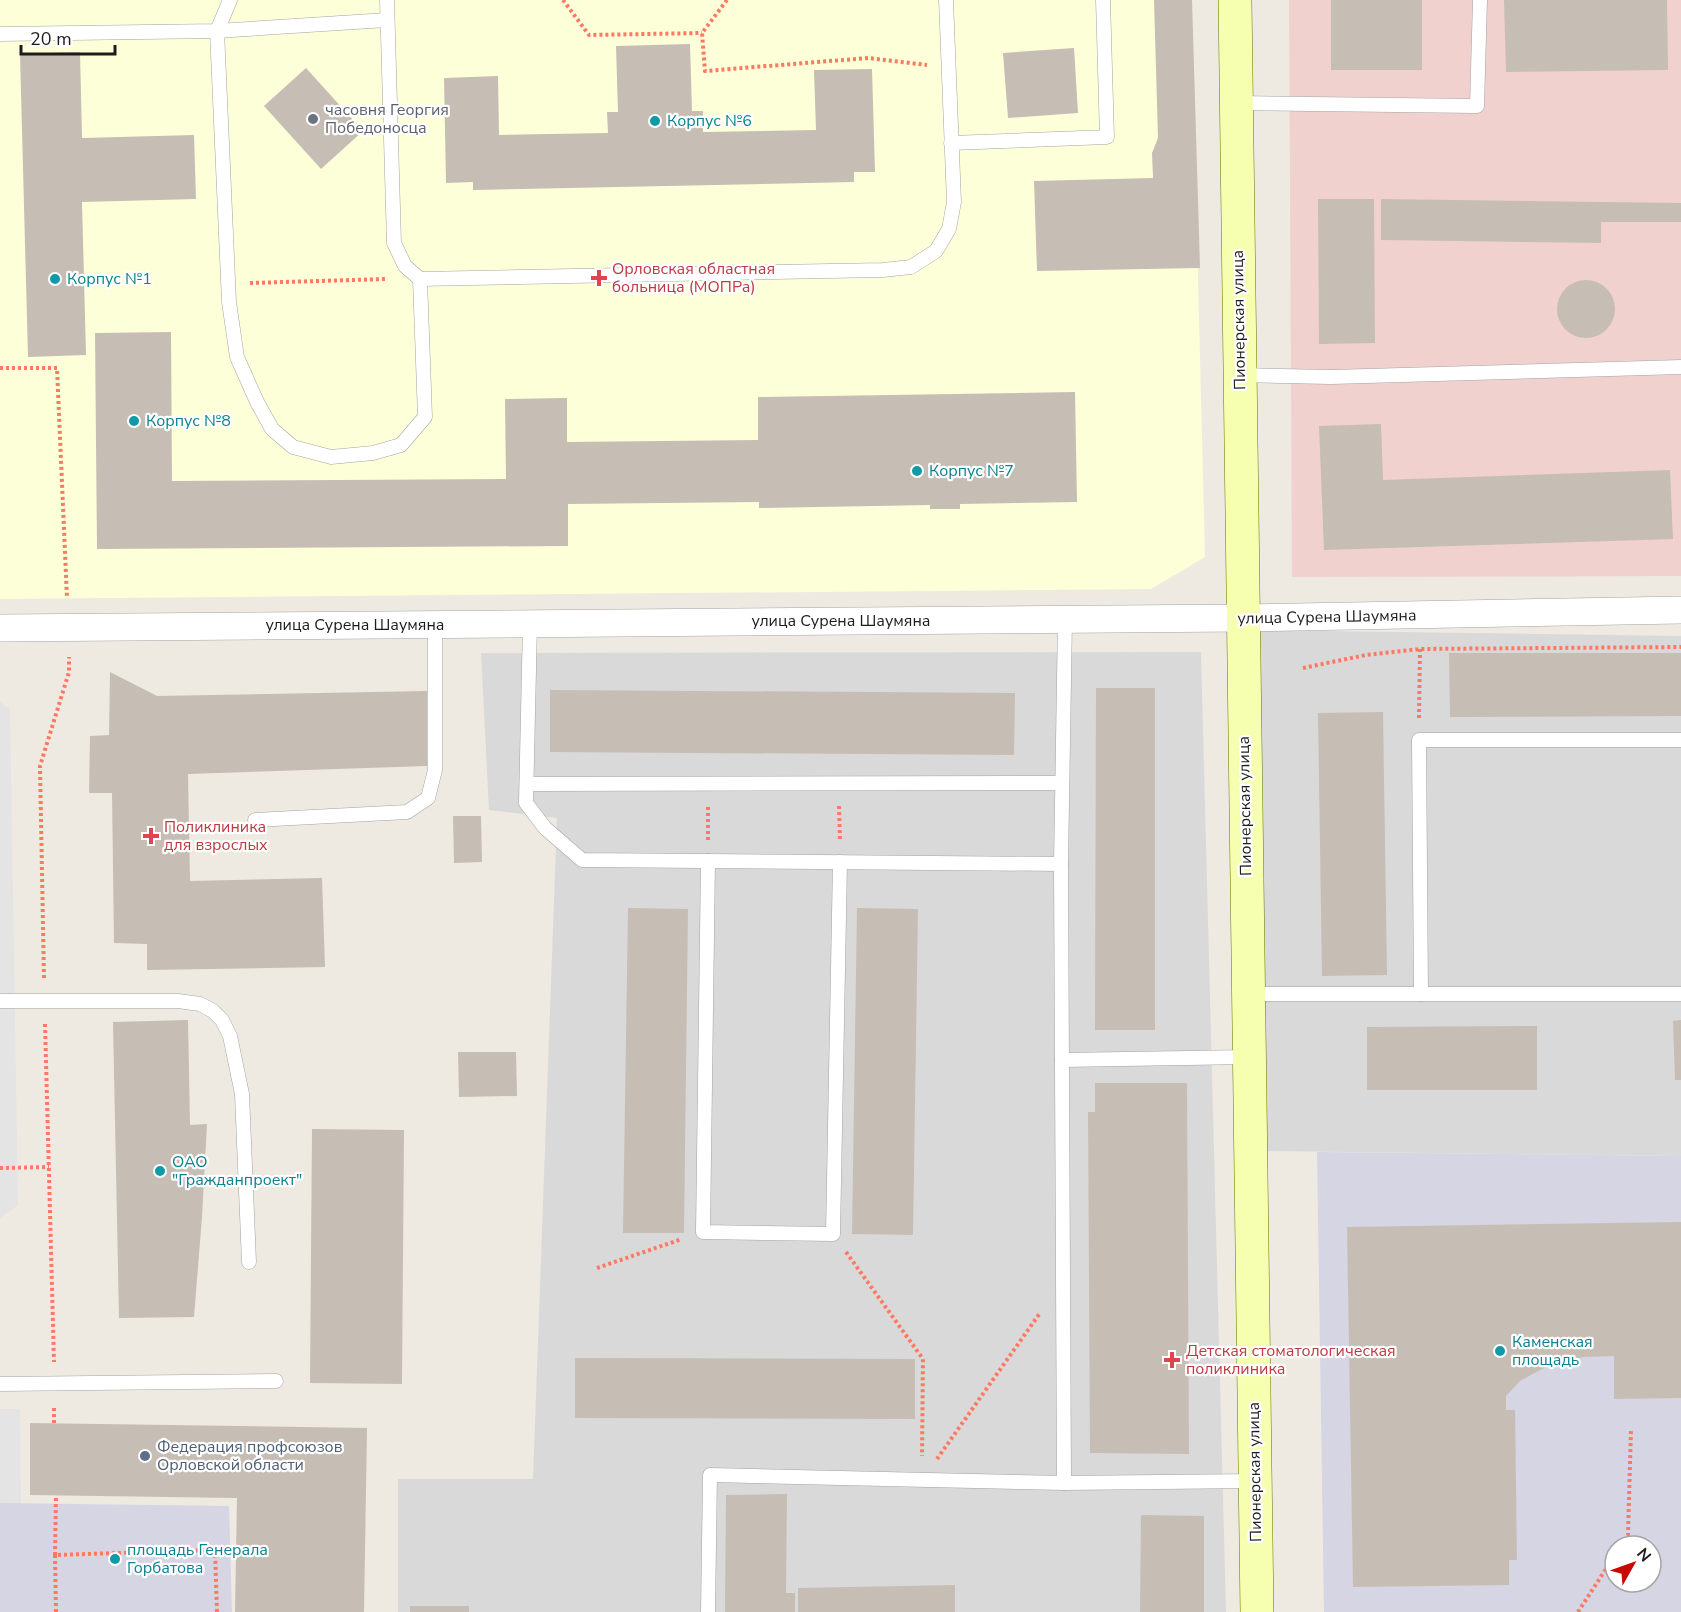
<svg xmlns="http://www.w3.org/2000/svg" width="1681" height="1612" font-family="'Nunito Sans',sans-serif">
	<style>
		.residential { fill: #dad9d9 }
		.commercial { fill: #f1d1ce }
		.education { fill: #fdffd9 }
		.parking { fill: #e4e4e4 }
		.plaza { fill: #d6d5e4; fill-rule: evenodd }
		.building { fill: #c6bdb4 }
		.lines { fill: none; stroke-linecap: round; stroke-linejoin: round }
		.lane-casing { stroke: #a3a3a3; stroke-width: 15 }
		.street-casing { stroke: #a3a3a3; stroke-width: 28 }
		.secondary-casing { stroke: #647600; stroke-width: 34 }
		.path { stroke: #ff7861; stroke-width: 4; stroke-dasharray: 3 3; stroke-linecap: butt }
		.lane { stroke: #fff; stroke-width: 14 }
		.street { stroke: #fff; stroke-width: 27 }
		.secondary { stroke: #f6feaf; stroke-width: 33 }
		.worship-dot { fill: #6b7280; stroke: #fff; stroke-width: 2 }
		.culture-dot { fill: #0f9aa8; stroke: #fff; stroke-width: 2 }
		.health-dot { fill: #e0444e; stroke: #fff; stroke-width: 2 }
		.service-dot { fill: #5c6f8a; stroke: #fff; stroke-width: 2 }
		.labels { text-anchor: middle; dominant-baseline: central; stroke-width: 4.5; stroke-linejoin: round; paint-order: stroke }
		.worship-label { font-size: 16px; fill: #5b616d; stroke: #fff; text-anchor: start }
		.culture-label { font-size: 16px; fill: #0d838f; stroke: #fff; text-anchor: start }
		.health-label { font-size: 16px; fill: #be3a42; stroke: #fff; text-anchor: start }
		.street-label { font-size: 16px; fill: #1c1c1c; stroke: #fff }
		.service-label { font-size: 16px; fill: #4e5e75; stroke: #fff; text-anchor: start }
	</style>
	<rect width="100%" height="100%" fill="#eeeae1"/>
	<!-- residential -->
	<g class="residential">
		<polygon points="1254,630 1681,636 1681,1156 1267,1151"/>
		<polygon points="1201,652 1226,1612 398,1612 398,1479 533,1479 557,818 489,810 481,653"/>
	</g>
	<!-- commercial -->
	<polygon class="commercial" points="1289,0 1681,0 1681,576 1292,577"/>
	<!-- education -->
	<polygon class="education" points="0,0 1191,0 1205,557 1151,589 0,599"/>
	<!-- parking -->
	<g class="parking">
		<polygon points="0,702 10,709 18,1205 0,1218"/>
		<polygon points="0,1409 20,1409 22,1612 0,1612"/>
	</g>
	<!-- plaza -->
	<g class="plaza">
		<path d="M1317,1152l364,4v456h-357zM1615,1546h36v36h-36z"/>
		<polygon points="0,1503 229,1506 232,1612 0,1612"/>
	</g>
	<!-- building -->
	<g class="building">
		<polygon points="1154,0 1192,0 1200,268 1037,271 1034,181 1153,178 1152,153 1158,138"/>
		<rect x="1331" y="0" width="91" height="70"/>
		<polygon points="1504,0 1667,0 1668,70 1506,72"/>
		<polygon points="690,44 692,111 703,111 703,132 816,130 814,70 872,69 875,172 854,172 854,182 473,190 473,182 446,183 444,78 498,76 499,135 608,133 607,112 618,112 616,46"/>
		<polygon points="1074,48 1078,113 1008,118 1003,53"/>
		<polygon points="80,52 82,138 194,135 196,199 82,202 86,355 28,357 20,54"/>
		<polygon points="306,68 363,131 321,169 264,106"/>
		<polygon points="1318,199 1374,199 1375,343 1319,344"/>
		<polygon points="1381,199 1681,203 1681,222 1601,222 1601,243 1381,240"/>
		<circle cx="1586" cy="309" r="29"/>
		<polygon points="171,332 172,481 506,479 505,399 567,398 567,442 758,440 758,397 1075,392 1077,502 960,504 960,509 930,509 930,505 759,508 759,502 568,504 568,546 97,549 95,333"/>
		<polygon points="1381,424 1383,480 1670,470 1673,539 1324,550 1319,426"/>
		<polygon points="1449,653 1681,653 1681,716 1450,717"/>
		<polygon points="110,672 157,696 427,691 427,766 188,774 190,881 322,878 325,967 147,970 147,944 114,943 112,793 89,793 90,736 109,735"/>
		<polygon points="1096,688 1155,688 1155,1030 1095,1030"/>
		<polygon points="550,690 1015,693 1014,755 550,752"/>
		<polygon points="1383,712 1387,975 1322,976 1318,713"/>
		<polygon points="453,816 481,816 482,862 454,863"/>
		<polygon points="628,908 688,909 684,1233 623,1233"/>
		<polygon points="857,908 918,909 913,1235 852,1234"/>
		<polygon points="188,1020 190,1125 207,1124 202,1217 194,1317 119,1318 113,1022"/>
		<polygon points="1681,1020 1681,1080 1675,1080 1673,1021"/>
		<polygon points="1537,1026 1537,1090 1367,1090 1367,1027"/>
		<polygon points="458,1052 516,1052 517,1096 459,1097"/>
		<polygon points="1095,1083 1187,1083 1189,1454 1090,1453 1088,1112 1095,1112"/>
		<polygon points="312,1129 404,1130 402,1384 310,1383"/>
		<polygon points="1681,1222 1681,1398 1614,1399 1614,1356 1583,1357 1564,1361 1542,1369 1520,1381 1506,1396 1506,1410 1515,1410 1517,1560 1509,1560 1509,1585 1353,1587 1347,1227"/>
		<polygon points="575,1358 915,1359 915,1419 575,1418"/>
		<polygon points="30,1423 367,1428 364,1612 235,1612 237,1498 30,1495"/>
		<polygon points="787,1494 786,1593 795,1593 795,1612 725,1612 726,1495"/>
		<polygon points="1141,1515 1204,1516 1204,1612 1140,1612"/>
		<polygon points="955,1585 955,1612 798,1612 798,1588"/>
		<rect x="410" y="1606" width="59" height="6"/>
	</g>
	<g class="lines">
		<defs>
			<g id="lane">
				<polyline points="230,0 217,31 229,302 237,357 257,402 272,429 293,447 331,457 373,453 401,445 425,417 420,279"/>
				<polyline points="387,0 394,243 405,266 420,279 883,270 911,267 936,251 949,229 954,202 946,0"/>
				<polyline points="0,34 217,31 387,20"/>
				<polyline points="1236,103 1477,106 1480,0"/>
				<polyline points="951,143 1107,137 1103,0"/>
				<polyline points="1240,375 1331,377 1681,367"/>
				<polyline points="530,624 526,803 545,828 582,860 1061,864 1065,619"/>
				<polyline points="527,784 1062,783"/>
				<polyline points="255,820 407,812 428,798 435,770 435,624"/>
				<polyline points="708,861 703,1232 833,1234 840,862"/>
				<polyline points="1061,864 1064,1483"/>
				<polyline points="1248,994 1681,994"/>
				<polyline points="1421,994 1419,740 1681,740"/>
				<polyline points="0,1001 178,1001 200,1004 213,1011 222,1020 230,1036 242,1094 249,1262"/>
				<polyline points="1062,1060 1249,1057"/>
				<polyline points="0,1384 276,1381"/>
				<polyline points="708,1612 710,1475 1064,1483 1255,1481"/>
			</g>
			<polyline id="street" points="0,628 1243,618 1681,610"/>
			<polyline id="secondary" points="1235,0 1257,1612"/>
		</defs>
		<!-- lane casing -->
		<use href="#lane" class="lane-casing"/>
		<!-- street casing -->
		<use href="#street" class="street-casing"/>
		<!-- secondary casing -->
		<use href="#secondary" class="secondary-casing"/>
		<!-- path -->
		<g class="path">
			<polyline points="563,0 589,35 702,33"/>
			<polyline points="727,0 702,33 705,71 868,58 927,65"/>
			<polyline points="250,283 386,279"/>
			<polyline points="0,368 57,368 67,598"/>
			<polyline points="1303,668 1366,655 1420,649 1681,647"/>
			<polyline points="1419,718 1420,649"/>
			<polyline points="839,806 840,841"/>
			<polyline points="708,840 708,805"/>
			<polyline points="44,978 40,766 69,672 69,657"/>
			<polyline points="45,1024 54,1362"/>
			<polyline points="0,1168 49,1167"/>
			<polyline points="846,1252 923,1359 922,1456"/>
			<polyline points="597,1268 682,1239"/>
			<polyline points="54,1423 54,1405"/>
			<polyline points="937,1459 1040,1313"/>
			<polyline points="1621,1546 1628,1535 1631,1429"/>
			<polyline points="55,1555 56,1495"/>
			<polyline points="56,1612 55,1555 215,1550 217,1612"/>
			<polyline points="1578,1612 1615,1555"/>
		</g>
		<!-- lane -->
		<use href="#lane" class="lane"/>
		<!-- street -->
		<use href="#street" class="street"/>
		<!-- secondary -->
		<use href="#secondary" class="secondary"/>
	</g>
	<!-- markers -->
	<circle class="worship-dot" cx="313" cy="119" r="6"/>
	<g class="culture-dot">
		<circle cx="655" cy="121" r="6"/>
		<circle cx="55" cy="279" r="6"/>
		<circle cx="134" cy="421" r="6"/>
		<circle cx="917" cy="471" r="6"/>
		<circle cx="160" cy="1171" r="6"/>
		<circle cx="1500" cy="1351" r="6"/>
		<circle cx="115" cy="1559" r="6"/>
	</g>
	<g class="health-dot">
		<path d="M596 269h6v6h6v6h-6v6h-6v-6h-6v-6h6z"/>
		<path d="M148 827h6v6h6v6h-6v6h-6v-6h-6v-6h6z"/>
		<path d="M1169 1351h6v6h6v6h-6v6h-6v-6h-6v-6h6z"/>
	</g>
	<circle class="service-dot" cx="145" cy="1456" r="6"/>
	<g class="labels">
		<!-- worship labels -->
		<g class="worship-label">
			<text x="325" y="110">часовня Георгия<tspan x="325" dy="18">Победоносца</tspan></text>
		</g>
		<!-- culture labels -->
		<g class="culture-label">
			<text x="667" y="121">Корпус №6</text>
			<text x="67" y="279">Корпус №1</text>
			<text x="146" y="421">Корпус №8</text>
			<text x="929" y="471">Корпус №7</text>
			<text x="172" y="1162">ОАО<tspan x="172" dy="18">"Гражданпроект"</tspan></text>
			<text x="1512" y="1342">Каменская<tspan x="1512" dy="18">площадь</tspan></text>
			<text x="127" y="1550">площадь Генерала<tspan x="127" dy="18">Горбатова</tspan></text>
		</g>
		<!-- health labels -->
		<g class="health-label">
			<text x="612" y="269">Орловская областная<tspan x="612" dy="18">больница (МОПРа)</tspan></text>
			<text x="164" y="827">Поликлиника<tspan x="164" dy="18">для взрослых</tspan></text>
			<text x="1186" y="1351">Детская стоматологическая<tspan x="1186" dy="18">поликлиника</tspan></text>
		</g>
		<!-- street labels -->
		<g class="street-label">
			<text transform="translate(1239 320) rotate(-91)">Пионерская улица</text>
			<text transform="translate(1327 617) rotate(-1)">улица Сурена Шаумяна</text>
			<text x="841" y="621">улица Сурена Шаумяна</text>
			<text x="355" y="625">улица Сурена Шаумяна</text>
			<text transform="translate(1245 806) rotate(-91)">Пионерская улица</text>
			<text transform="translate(1255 1472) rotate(-91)">Пионерская улица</text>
		</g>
		<!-- service labels -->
		<g class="service-label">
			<text x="157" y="1447">Федерация профсоюзов<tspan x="157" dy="18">Орловской области</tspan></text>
		</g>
	</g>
	<!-- north arrow -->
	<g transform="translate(1633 1564) rotate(50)"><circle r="28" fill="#ffffff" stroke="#a4a4a4" stroke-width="1.5"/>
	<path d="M0-4.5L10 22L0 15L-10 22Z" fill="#c80900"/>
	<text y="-9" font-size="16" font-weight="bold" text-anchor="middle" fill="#1c1c1c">N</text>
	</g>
	<!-- scale -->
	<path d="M21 45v9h94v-9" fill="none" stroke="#1c1c1c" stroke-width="3"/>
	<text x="30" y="45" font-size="18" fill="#1c1c1c" stroke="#ffffff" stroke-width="4.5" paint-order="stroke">20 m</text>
</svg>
